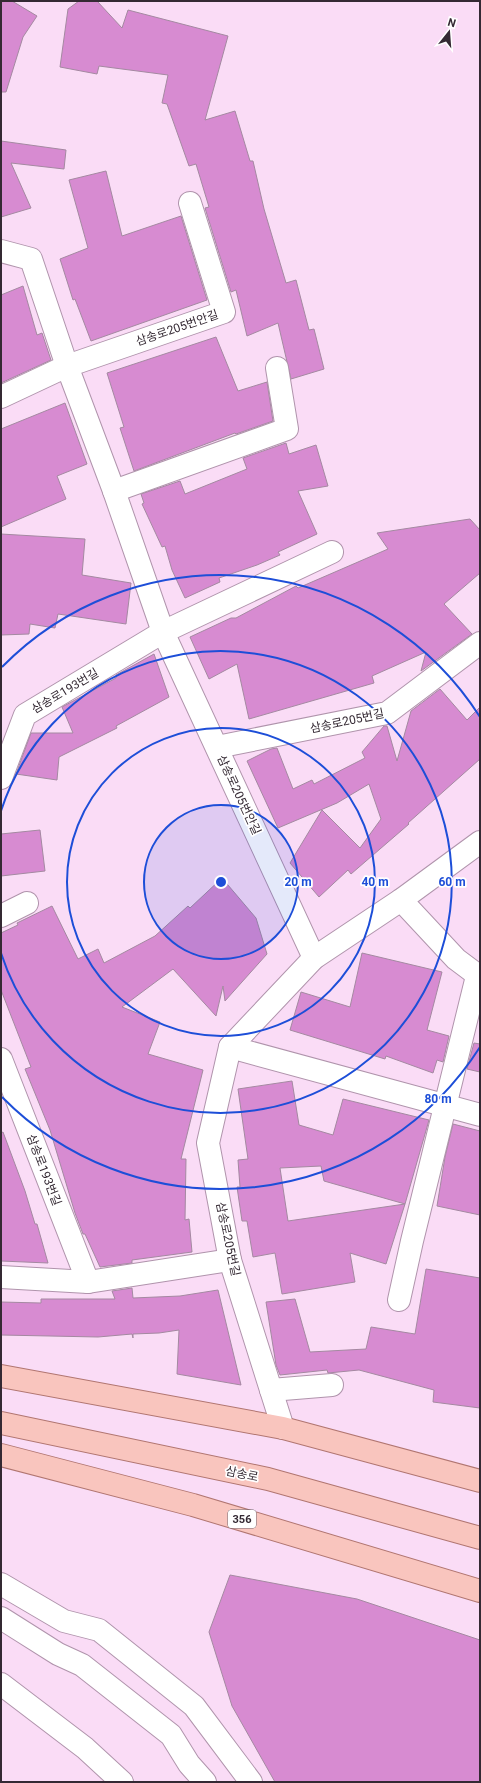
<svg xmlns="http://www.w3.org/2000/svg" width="481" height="1783" font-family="Roboto,'Noto Sans KR',sans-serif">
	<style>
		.building { fill: #d78bd1; stroke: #a489a1 }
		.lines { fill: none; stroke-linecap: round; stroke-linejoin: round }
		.minor-casing { stroke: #b094ac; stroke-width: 24 }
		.major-casing { stroke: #b17671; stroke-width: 24 }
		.minor { stroke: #fff; stroke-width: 22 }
		.major { stroke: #f9c5be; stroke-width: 22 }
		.ring { fill: none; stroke: #1d4ed8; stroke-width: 2 }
		.labels { text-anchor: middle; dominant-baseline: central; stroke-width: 3.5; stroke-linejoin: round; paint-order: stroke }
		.shield { fill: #fff; stroke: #716970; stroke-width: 1 }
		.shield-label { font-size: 11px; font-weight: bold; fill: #342933 }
		.street-label { font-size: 12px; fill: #342933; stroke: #fff }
		.centre { fill: #1d4ed8; stroke: #fff; stroke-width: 2 }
		.ring-label { font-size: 12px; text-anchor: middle; font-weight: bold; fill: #1d4ed8; stroke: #fff; stroke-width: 3.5; stroke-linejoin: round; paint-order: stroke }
	</style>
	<rect width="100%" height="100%" fill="#fadcf6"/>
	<!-- building -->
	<g class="building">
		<polygon points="1,1 12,1 37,16 23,37 6,92 1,92"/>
		<polygon points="79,1 97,1 122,28 128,10 228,36 205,120 235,111 250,161 253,161 264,209 286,283 296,280 309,330 314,329 324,369 291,379 278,323 247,336 236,290 231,292 205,208 209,207 196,164 189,166 167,104 162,103 168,75 99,66 97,74 60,67 68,9"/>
		<polygon points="1,141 66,150 64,169 11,163 31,208 1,217"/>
		<polygon points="106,171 122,236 181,216 207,300 91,341 75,299 73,300 60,259 88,248 69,180"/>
		<polygon points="23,286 37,335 42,333 51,360 1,383 1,295"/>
		<polygon points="216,337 238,391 267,382 273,421 236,434 235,433 134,471 120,428 124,427 107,373"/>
		<polygon points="65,403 87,464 57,476 66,499 1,527 1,429"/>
		<polygon points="286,443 289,454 316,445 328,486 298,491 317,534 278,552 280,555 257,565 219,578 220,582 185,598 172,570 165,546 162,547 142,504 144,503 141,494 180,481 185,494 247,469 243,458"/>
		<polygon points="470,519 480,530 480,573 444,604 472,634 421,671 426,652 372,676 374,683 249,719 237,664 209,679 190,637 231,618 236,618 296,586 298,588 388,549 377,533"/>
		<polygon points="1,534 85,539 82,575 131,583 126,624 58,614 55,628 30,624 29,634 1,635"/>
		<polygon points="154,654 169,697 116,726 117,728 59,757 57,780 16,774 31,733 73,733 62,707 116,678 116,675"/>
		<polygon points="440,689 467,720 480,707 480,759 408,823 409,824 351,874 348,870 319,897 290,863 322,810 360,848 381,819 369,784 337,803 278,828 247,761 271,749 277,748 293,789 312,780 314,784 365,758 362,752 384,726 387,726 397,761 411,711"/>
		<polygon points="40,830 45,871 1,876 1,834"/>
		<polygon points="222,878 256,918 267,954 225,1001 223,986 216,1016 173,969 122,1007 160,1022 148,1054 203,1070 181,1159 186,1159 185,1220 189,1219 192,1252 132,1260 132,1263 100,1267 85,1234 83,1234 75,1213 50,1130 25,1069 31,1067 1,990 1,933 18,925 17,923 52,906 78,959 98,949 104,963 155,936 188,906 190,908"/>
		<polygon points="362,953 442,972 427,1030 449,1036 443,1062 437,1060 433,1073 386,1056 385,1059 290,1030 301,992 350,1007"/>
		<polygon points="474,1043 480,1044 480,1072 467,1069"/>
		<polygon points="292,1081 299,1125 333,1135 343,1099 429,1120 405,1204 324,1181 321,1166 280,1168 288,1221 405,1204 386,1264 350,1253 355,1282 282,1294 275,1253 253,1257 247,1221 242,1221 237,1187 240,1187 238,1160 248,1159 238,1089"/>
		<polygon points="453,1124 480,1131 480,1215 437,1206 445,1157"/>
		<polygon points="3,1132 25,1191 35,1224 37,1224 48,1263 1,1261 1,1133"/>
		<polygon points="426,1269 480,1278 480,1408 433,1402 434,1390 359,1370 328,1373 327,1370 280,1375 276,1365 266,1302 295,1299 310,1352 366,1349 371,1327 415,1334"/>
		<polygon points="132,1288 133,1298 180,1296 218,1290 241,1385 177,1374 179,1330 159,1333 133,1334 133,1338 132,1334 98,1337 1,1335 1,1302 41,1303 41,1299 115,1299 112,1291"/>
		<polygon points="230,1575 357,1599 480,1640 480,1782 275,1782 232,1706 209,1632"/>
	</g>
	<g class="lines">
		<defs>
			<g id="minor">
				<polyline points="1,251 31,259 67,366 114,491 163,632 314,958"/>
				<polyline points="1,397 67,366 224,312 190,203"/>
				<polyline points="114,491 287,429 277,368"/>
				<polyline points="217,747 387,713 480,643"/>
				<polyline points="1,778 25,715 163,632 332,552"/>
				<polyline points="401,900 456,959 480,977"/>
				<polyline points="1,916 27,903"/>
				<polyline points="230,1047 480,1115"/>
				<polyline points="1,1059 88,1282"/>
				<polyline points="1,1277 88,1282 230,1260"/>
				<polyline points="399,1300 412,1241 477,976"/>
				<polyline points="271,1390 332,1385"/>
				<polyline points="283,1428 230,1260 208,1143 230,1047 314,958 401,900 480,842"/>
				<polyline points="1,1584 64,1621 99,1630 194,1706 251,1782"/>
				<polyline points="1,1618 58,1654 82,1665 171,1735 189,1764 205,1782"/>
				<polyline points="1,1684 85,1748 122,1782"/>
			</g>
			<g id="major">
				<polyline points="1,1376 283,1428 480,1481"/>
				<polyline points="1,1423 268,1479 480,1538"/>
				<polyline points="1,1455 193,1505 480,1591"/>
			</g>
		</defs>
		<!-- minor casing -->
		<use href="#minor" class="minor-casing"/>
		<!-- major casing -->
		<use href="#major" class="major-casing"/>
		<!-- minor -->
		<use href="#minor" class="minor"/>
		<!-- major -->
		<use href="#major" class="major"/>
	</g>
	<!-- distance rings -->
	<circle cx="221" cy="882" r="77" fill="#1d4ed8" fill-opacity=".12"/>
	<g class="ring">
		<circle cx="221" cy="882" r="77"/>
		<circle cx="221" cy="882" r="154"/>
		<path d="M1 811A231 231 0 1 1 1 953"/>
		<path d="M480 1047A307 307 0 0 1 2 1097M2 667A307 307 0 0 1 480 717"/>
	</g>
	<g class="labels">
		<!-- shield labels -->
		<rect class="shield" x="228" y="1510" width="28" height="18" rx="3"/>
		<g class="shield-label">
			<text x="242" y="1519">356</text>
		</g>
		<!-- street labels -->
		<g class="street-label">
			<text transform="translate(177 328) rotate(-19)">삼송로205번안길</text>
			<text transform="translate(65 691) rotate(-31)">삼송로193번길</text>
			<text transform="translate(347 721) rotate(-12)">삼송로205번길</text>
			<text transform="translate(239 795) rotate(65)">삼송로205번안길</text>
			<text transform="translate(44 1170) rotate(69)">삼송로193번길</text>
			<text transform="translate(228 1239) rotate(78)">삼송로205번길</text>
			<text transform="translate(242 1474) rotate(12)">삼송로</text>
		</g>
	</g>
	<circle cx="221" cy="882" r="6" class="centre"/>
	<g class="ring-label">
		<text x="298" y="886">20 m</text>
		<text x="375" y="886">40 m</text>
		<text x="452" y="886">60 m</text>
		<text x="438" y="1103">80 m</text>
	</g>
	<!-- border -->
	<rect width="481" height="1783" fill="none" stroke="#342933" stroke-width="4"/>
	<!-- north arrow -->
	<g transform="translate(449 32) rotate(17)" stroke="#ffffff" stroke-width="3" paint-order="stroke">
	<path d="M0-3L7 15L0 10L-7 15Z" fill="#342933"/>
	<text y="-6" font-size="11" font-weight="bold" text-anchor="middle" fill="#342933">N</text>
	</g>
</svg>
